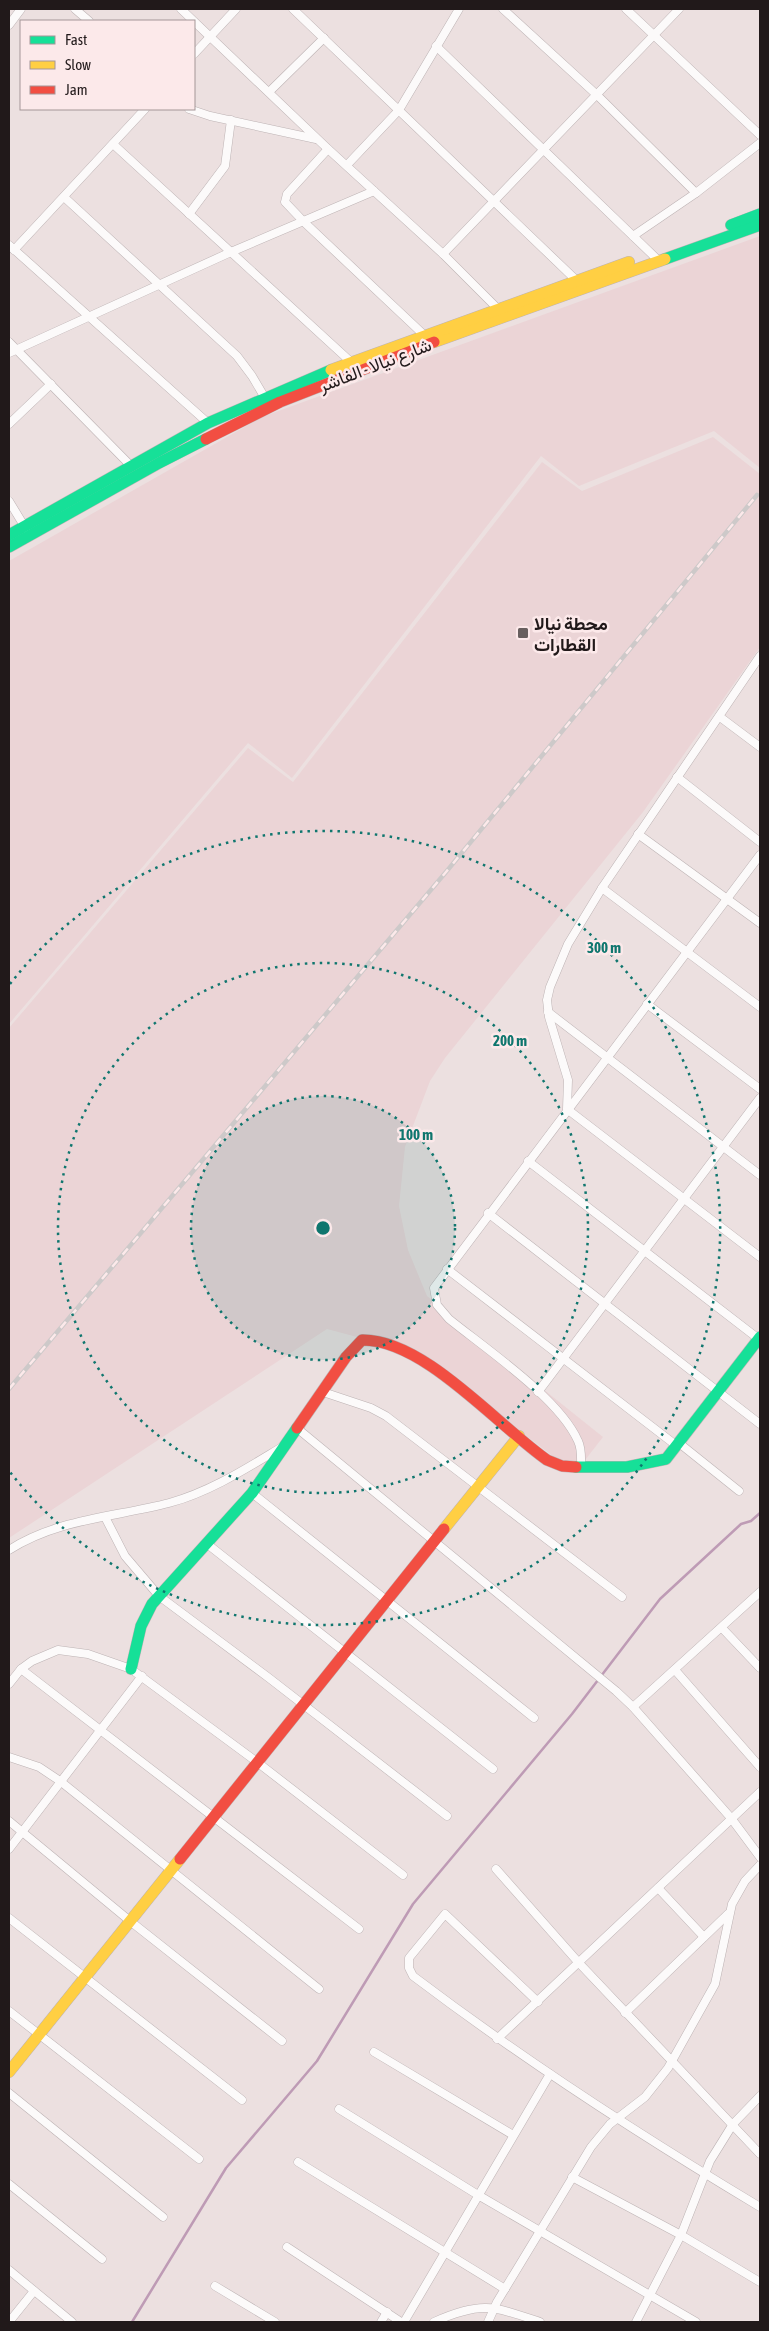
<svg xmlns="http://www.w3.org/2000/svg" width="769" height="2331" font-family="'Asap Condensed',Vazirmatn,sans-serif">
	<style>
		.built { fill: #ebd4d6 }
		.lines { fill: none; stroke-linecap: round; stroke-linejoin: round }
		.stream { stroke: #be9bb5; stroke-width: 2.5 }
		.street-casing { stroke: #bdb3b4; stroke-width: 9 }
		.fast-casing { stroke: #bdb3b4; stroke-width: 12 }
		.slow-casing { stroke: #bdb3b4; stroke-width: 12 }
		.jam-casing { stroke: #bdb3b4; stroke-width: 12 }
		.street { stroke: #fcfafa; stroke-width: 8 }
		.fast { stroke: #16e098; stroke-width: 11 }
		.slow { stroke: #ffcf43; stroke-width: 11 }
		.jam { stroke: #f24e42; stroke-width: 11 }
		.rail-casing { stroke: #cdc9c9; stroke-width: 4.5 }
		.rail { stroke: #fce9ea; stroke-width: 2.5; stroke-dasharray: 8; stroke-linecap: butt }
		.ring { fill: none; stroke: #0f766e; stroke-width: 2.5; stroke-dasharray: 2.5 5 }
		.poi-dot { fill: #685f5f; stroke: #fce9ea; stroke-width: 2 }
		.labels { text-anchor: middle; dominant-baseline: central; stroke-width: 5; stroke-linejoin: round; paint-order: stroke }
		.street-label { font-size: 18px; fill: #21191a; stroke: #fce9ea }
		.poi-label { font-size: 18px; font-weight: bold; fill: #21191a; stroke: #fce9ea; text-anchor: start }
		.centre { fill: #0f766e; stroke: #fce9ea; stroke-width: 2.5 }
		.ring-label { font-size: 15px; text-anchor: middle; font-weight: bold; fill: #0f766e; stroke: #fce9ea; stroke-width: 5; stroke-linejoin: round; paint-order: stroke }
	</style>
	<rect width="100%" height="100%" fill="#ece0e0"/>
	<!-- built -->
	<g class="built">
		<polygon points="760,236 760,468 714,431 579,486 541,456 292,778 248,743 9,1024 9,561 262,417"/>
		<polygon points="713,437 760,474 760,647 643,812 445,1058 430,1081 405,1147 399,1206 408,1250 427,1296 603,1437 575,1473 417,1353 327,1329 9,1538 9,1028 248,748 293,782 542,462 582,491"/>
	</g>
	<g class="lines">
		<!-- stream -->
		<polyline class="stream" points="132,2322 226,2168 317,2061 413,1904 572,1714 660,1599 741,1524 751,1521 760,1513"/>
		<defs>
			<g id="street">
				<polyline points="75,9 89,21"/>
				<polyline points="181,9 328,149 443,254 500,311"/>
				<polyline points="293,9 576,280"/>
				<polyline points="503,9 597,95 696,193"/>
				<polyline points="626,9 760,135"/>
				<polyline points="9,25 21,9"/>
				<polyline points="436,46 633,236"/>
				<polyline points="194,54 236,9"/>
				<polyline points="269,92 324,38"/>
				<polyline points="189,109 210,116 316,139"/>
				<polyline points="113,144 351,362"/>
				<polyline points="328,149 287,194 285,202 304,222 424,335"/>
				<polyline points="347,165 399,110 459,9"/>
				<polyline points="64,197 237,356 252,376 265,398"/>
				<polyline points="189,214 225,166 231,120"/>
				<polyline points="9,245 208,423"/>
				<polyline points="14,250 145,109"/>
				<polyline points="443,254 679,9"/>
				<polyline points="659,261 633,236 696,193 760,143"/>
				<polyline points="9,342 131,466"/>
				<polyline points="9,353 231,252 374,191"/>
				<polyline points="9,424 51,384"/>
				<polyline points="9,501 26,529"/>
				<polyline points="760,656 602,888 568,944 550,987 547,1000 549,1017 568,1080 567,1109 760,1257"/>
				<polyline points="720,717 760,747"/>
				<polyline points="677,777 760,842"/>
				<polyline points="638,834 760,923"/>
				<polyline points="602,888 760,1007"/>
				<polyline points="647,1004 760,1089"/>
				<polyline points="548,1012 760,1175"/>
				<polyline points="528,1161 760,1340"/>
				<polyline points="488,1213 760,1424"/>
				<polyline points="447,1269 677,1446"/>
				<polyline points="323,1392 371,1408 386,1416 622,1597"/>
				<polyline points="538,1392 760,1098"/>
				<polyline points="298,1429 616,1691 633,1707 731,1818 760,1857"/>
				<polyline points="679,1443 739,1491"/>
				<path d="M581,1467c0,-9 1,-18 -3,-26 -19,-43 -92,-92 -129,-122l-12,-14 -3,-17 326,-433"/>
				<polyline points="252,1493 534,1718"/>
				<polyline points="105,1517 125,1556 159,1596 269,1678 447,1816"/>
				<polyline points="206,1543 493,1769"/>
				<path d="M9,1550c48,-31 106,-33 160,-47 41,-11 78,-35 113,-56"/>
				<polyline points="722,1628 760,1668"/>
				<polyline points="21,1669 359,1929"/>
				<polyline points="675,1670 760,1767"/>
				<polyline points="9,1684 21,1669 32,1661 58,1650 88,1654 131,1669 257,1762 403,1875"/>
				<polyline points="633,1707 760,1592"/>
				<polyline points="9,1757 39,1767 60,1781 319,1989"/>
				<polyline points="9,1821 130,1921 282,2041"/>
				<polyline points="9,1849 142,1676"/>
				<polyline points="496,1869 579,1963 760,2154"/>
				<polyline points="658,1888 704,1937"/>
				<polyline points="9,1918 242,2100"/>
				<path d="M538,2002l-93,-88 -36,44v10l4,8c111,84 228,160 347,231"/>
				<polyline points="9,2011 199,2159"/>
				<polyline points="625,2013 728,1914"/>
				<polyline points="497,2039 760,1792"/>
				<polyline points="374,2052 513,2135"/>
				<polyline points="9,2093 163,2217"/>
				<polyline points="339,2109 478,2195 696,2322"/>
				<polyline points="298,2162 505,2289"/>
				<polyline points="572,2177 681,2235 760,2282"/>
				<polyline points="9,2184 102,2259"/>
				<polyline points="287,2247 401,2322"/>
				<polyline points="9,2270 72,2322"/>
				<polyline points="215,2286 275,2322"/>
				<polyline points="9,2322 34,2291"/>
				<polyline points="381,2322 387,2312"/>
				<polyline points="404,2322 550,2074"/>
				<path d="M434,2322c47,-21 59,-16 106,0"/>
				<polyline points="488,2322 497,2302 591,2147 610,2124 645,2097 668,2068 715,1984 732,1904 745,1881 760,1865"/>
				<polyline points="636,2322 681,2235 710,2161 733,2124 760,2096"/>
			</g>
			<g id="fast">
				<polyline points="731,225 760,214"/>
				<polyline points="665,259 760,225"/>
				<polyline points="9,535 208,423 331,370"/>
				<polyline points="9,547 159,463 206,439"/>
				<polyline points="576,1467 627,1467 666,1459 760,1337"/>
				<polyline points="131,1669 141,1626 152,1604 252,1493 297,1428"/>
			</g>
			<g id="slow">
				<polyline points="434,342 665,259"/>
				<polyline points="331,370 629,262"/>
				<polyline points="444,1529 519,1436"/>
				<polyline points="9,2072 180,1859"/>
			</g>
			<g id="jam">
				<polyline points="206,439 280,402 434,342"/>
				<path d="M297,1428l49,-71 16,-17c62,-1 136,86 185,120l15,6 14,1"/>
				<polyline points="180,1859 444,1529"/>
			</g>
		</defs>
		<!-- street casing -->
		<use href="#street" class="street-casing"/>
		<!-- fast casing -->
		<use href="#fast" class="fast-casing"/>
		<!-- slow casing -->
		<use href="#slow" class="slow-casing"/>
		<!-- jam casing -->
		<use href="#jam" class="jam-casing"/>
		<!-- street -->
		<use href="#street" class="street"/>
		<!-- fast -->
		<use href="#fast" class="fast"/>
		<!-- slow -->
		<use href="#slow" class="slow"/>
		<!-- jam -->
		<use href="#jam" class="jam"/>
		<defs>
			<polyline id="rail" points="9,1389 446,872 757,495"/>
		</defs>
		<!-- rail casing -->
		<use href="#rail" class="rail-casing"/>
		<!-- rail -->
		<use href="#rail" class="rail"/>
	</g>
	<!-- distance rings -->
	<circle cx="323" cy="1228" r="132" fill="#0f766e" fill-opacity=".12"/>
	<g class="ring">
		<circle cx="323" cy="1228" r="132"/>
		<circle cx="323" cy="1228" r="265"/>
		<path d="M10 984A397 397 0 1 1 10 1472"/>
	</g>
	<!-- markers -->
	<rect class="poi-dot" x="517" y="627" width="12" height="12" rx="2.5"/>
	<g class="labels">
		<!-- street labels -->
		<g class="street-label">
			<text transform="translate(375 365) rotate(-21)">شارع نيالا - الفاشر</text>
		</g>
		<!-- poi labels -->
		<g class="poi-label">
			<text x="534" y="623">محطة نيالا<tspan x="534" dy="21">القطارات</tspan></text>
		</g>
	</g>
	<circle cx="323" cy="1228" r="8" class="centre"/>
	<g class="ring-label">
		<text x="604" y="953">300 m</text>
		<text x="510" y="1046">200 m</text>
		<text x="416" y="1140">100 m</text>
	</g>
	<!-- border -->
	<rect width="769" height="2331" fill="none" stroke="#21191a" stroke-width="20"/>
	<!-- legend -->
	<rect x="20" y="20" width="175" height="90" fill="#fce9ea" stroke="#a49697"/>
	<rect x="30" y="36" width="25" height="8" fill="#16e098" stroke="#a49697"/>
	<text x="65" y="45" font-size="15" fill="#21191a">Fast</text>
	<rect x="30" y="61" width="25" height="8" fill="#ffcf43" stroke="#a49697"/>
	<text x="65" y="70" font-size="15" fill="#21191a">Slow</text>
	<rect x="30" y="86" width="25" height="8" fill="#f24e42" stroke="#a49697"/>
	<text x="65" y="95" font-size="15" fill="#21191a">Jam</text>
</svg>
